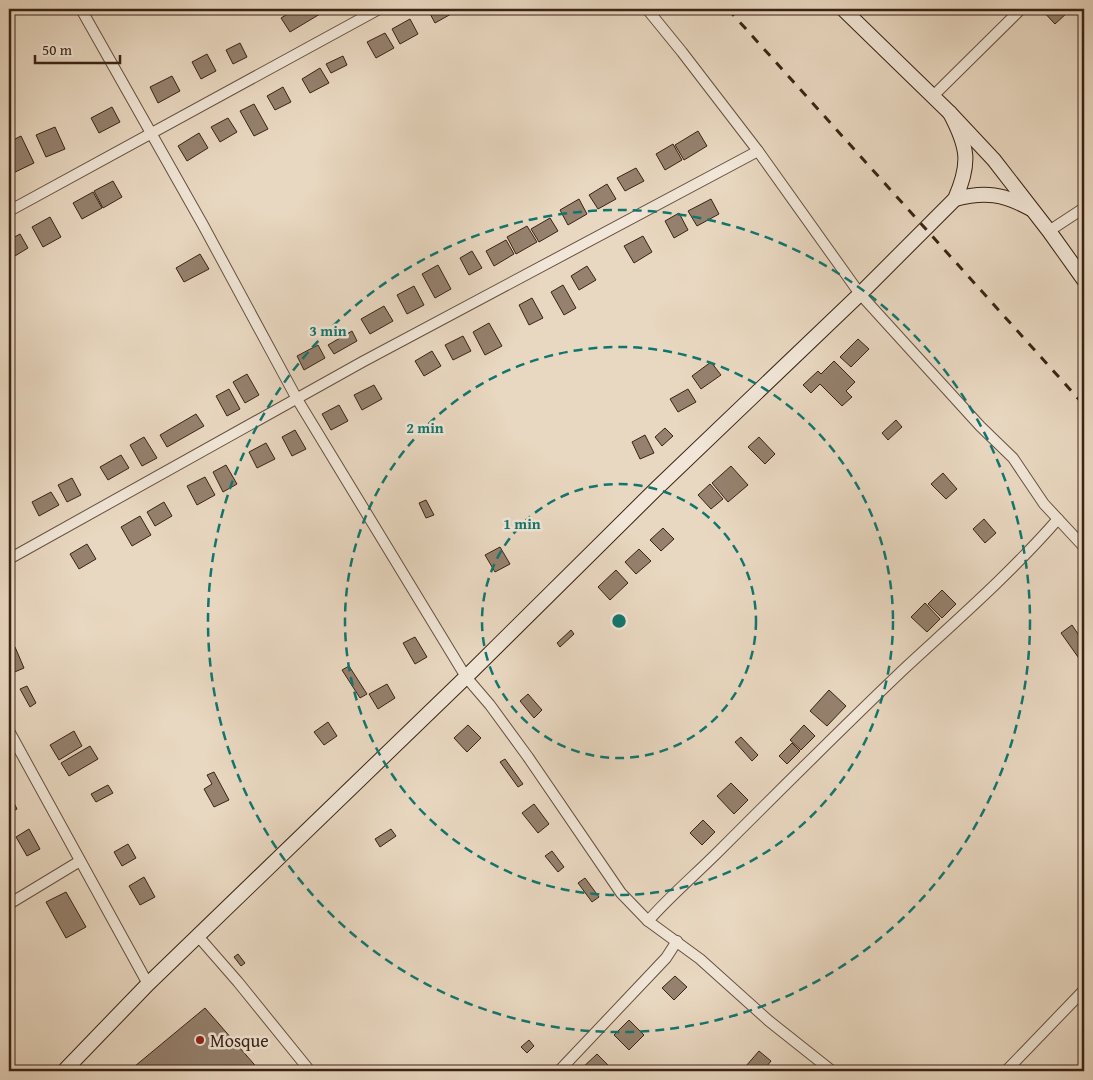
<svg xmlns="http://www.w3.org/2000/svg" width="1093" height="1080" font-family="'Gentium Book Plus',serif">
	<style>
		.building { fill: #95816e; stroke: #3a2315 }
		.lines { fill: none; stroke-linecap: round; stroke-linejoin: round }
		.street-casing { stroke: #665040; stroke-width: 12 }
		.secondary-casing { stroke: #3a2315; stroke-width: 16 }
		.street { stroke: #f1e6d7; stroke-width: 10 }
		.secondary { stroke: #f1e6d7; stroke-width: 14 }
		.rail { stroke: #3a2315; stroke-width: 3; stroke-dasharray: 9 9; stroke-linecap: butt }
		.ring { fill: none; stroke: #0f766e; stroke-width: 2.5; stroke-dasharray: 9 6 }
		.poi-dot { fill: #8f2418; stroke: #f1e6d7; stroke-width: 2 }
		.labels { text-anchor: middle; dominant-baseline: central; stroke-width: 5; stroke-linejoin: round; paint-order: stroke }
		.poi-label { font-size: 18px; fill: #3a2315; stroke: #f1e6d7; text-anchor: start }
		.centre { fill: #0f766e; stroke: #f1e6d7; stroke-width: 2.5 }
		.ring-label { font-size: 15px; text-anchor: middle; font-weight: bold; fill: #0f766e; stroke: #f1e6d7; stroke-width: 5; stroke-linejoin: round; paint-order: stroke }
	</style>
	<rect width="100%" height="100%" fill="#e9d8c1"/>
	<filter id="stains"><feTurbulence type="fractalNoise" baseFrequency=".004" numOctaves="4"/><feColorMatrix values="0 0 0 0 .2 0 0 0 0 .09 0 0 0 0 .02 0 0 0 .5 -.17"/></filter>
	<radialGradient id="worn" r=".72"><stop offset=".6" stop-color="#630" stop-opacity="0"/><stop offset="1" stop-color="#630" stop-opacity=".3"/></radialGradient>
	<!-- building -->
	<g class="building">
		<polygon points="296,9 317,9 320,14 290,32 281,18"/>
		<polygon points="429,9 460,9 435,23 428,10"/>
		<polygon points="1041,9 1063,9 1067,13 1055,24"/>
		<polygon points="410,19 418,34 400,44 392,29"/>
		<polygon points="385,33 394,48 376,58 367,42"/>
		<polygon points="240,43 247,57 233,64 226,50"/>
		<polygon points="207,54 216,71 201,79 192,62"/>
		<polygon points="343,56 347,65 331,73 326,64"/>
		<polygon points="320,68 329,83 310,93 302,79"/>
		<polygon points="172,76 180,91 158,103 150,87"/>
		<polygon points="283,87 291,102 275,110 267,96"/>
		<polygon points="254,104 268,129 254,136 240,111"/>
		<polygon points="112,107 120,122 99,133 91,118"/>
		<polygon points="228,118 237,132 220,142 211,127"/>
		<polygon points="55,127 65,149 46,157 36,135"/>
		<polygon points="698,131 707,146 684,160 675,145"/>
		<polygon points="199,133 208,148 187,161 178,146"/>
		<polygon points="21,136 34,163 9,175 9,142"/>
		<polygon points="673,144 682,160 665,170 656,154"/>
		<polygon points="636,168 644,181 625,191 617,178"/>
		<polygon points="113,181 122,197 103,208 94,191"/>
		<polygon points="607,184 616,199 598,209 589,195"/>
		<polygon points="93,192 102,208 82,219 73,203"/>
		<polygon points="579,199 587,214 568,225 560,210"/>
		<polygon points="711,199 719,214 697,226 688,211"/>
		<polygon points="679,213 688,230 674,238 665,221"/>
		<polygon points="50,217 61,237 43,247 32,227"/>
		<polygon points="550,218 558,231 539,242 531,229"/>
		<polygon points="527,226 537,242 516,254 507,237"/>
		<polygon points="20,234 28,248 10,259 9,240"/>
		<polygon points="643,236 652,252 634,263 624,246"/>
		<polygon points="506,240 514,254 494,266 486,251"/>
		<polygon points="472,251 482,268 469,275 460,258"/>
		<polygon points="200,254 209,269 184,282 176,268"/>
		<polygon points="438,265 451,289 435,298 422,274"/>
		<polygon points="587,266 596,280 579,290 571,276"/>
		<polygon points="563,285 576,308 564,315 551,292"/>
		<polygon points="414,286 424,305 407,314 397,295"/>
		<polygon points="532,298 543,318 529,325 519,305"/>
		<polygon points="384,306 393,321 370,334 361,319"/>
		<polygon points="489,323 502,346 485,355 473,332"/>
		<polygon points="352,331 357,341 334,354 328,345"/>
		<polygon points="463,336 471,351 453,360 445,345"/>
		<polygon points="858,339 869,349 851,367 840,357"/>
		<polygon points="318,345 325,358 304,370 297,356"/>
		<polygon points="432,351 441,366 424,376 415,361"/>
		<polygon points="834,361 855,382 846,391 852,397 842,406 820,384 811,393 803,385 818,371 821,374"/>
		<polygon points="711,362 721,375 701,389 692,376"/>
		<polygon points="247,374 259,395 245,403 233,382"/>
		<polygon points="374,385 382,399 362,410 354,395"/>
		<polygon points="229,389 240,409 227,416 216,396"/>
		<polygon points="688,389 696,402 678,412 670,399"/>
		<polygon points="339,405 348,421 331,430 322,414"/>
		<polygon points="196,414 204,426 167,447 160,435"/>
		<polygon points="896,420 902,427 888,440 882,433"/>
		<polygon points="665,428 673,436 662,446 655,437"/>
		<polygon points="295,430 306,449 292,456 282,437"/>
		<polygon points="645,435 654,453 640,459 632,442"/>
		<polygon points="144,437 157,458 142,466 130,445"/>
		<polygon points="759,437 775,454 765,464 748,447"/>
		<polygon points="266,443 275,459 257,468 249,452"/>
		<polygon points="121,455 129,468 108,480 100,467"/>
		<polygon points="226,465 237,484 223,492 213,472"/>
		<polygon points="731,466 748,485 728,502 712,483"/>
		<polygon points="943,473 957,489 946,499 931,484"/>
		<polygon points="205,477 215,495 197,505 187,486"/>
		<polygon points="72,478 81,495 67,502 58,485"/>
		<polygon points="710,484 723,499 711,509 698,495"/>
		<polygon points="51,492 59,505 39,516 32,502"/>
		<polygon points="426,500 434,515 426,518 419,503"/>
		<polygon points="164,502 172,516 155,526 147,512"/>
		<polygon points="140,516 151,535 132,546 121,527"/>
		<polygon points="984,519 996,533 985,543 973,529"/>
		<polygon points="663,528 674,539 661,551 650,540"/>
		<polygon points="87,544 96,559 79,569 70,554"/>
		<polygon points="500,547 510,564 495,572 485,555"/>
		<polygon points="639,549 651,561 636,574 625,562"/>
		<polygon points="616,570 628,583 610,600 598,587"/>
		<polygon points="942,590 956,604 942,618 928,604"/>
		<polygon points="925,603 940,619 927,632 911,617"/>
		<polygon points="1072,625 1084,643 1084,663 1083,664 1061,633"/>
		<polygon points="571,630 574,634 560,647 557,643"/>
		<polygon points="415,637 427,657 415,664 403,643"/>
		<polygon points="15,647 24,668 10,674 9,671 9,650"/>
		<polygon points="349,666 367,694 360,698 342,670"/>
		<polygon points="387,684 395,698 378,709 369,694"/>
		<polygon points="27,686 36,703 30,707 20,689"/>
		<polygon points="829,690 846,706 827,726 810,711"/>
		<polygon points="528,694 542,710 534,718 520,701"/>
		<polygon points="328,722 337,736 324,745 314,732"/>
		<polygon points="468,725 481,738 467,752 454,738"/>
		<polygon points="804,725 815,736 801,750 790,740"/>
		<polygon points="74,731 82,746 59,760 50,745"/>
		<polygon points="741,737 758,755 752,761 735,742"/>
		<polygon points="792,743 800,751 787,764 779,756"/>
		<polygon points="90,746 98,759 69,776 61,763"/>
		<polygon points="505,759 523,784 518,787 500,762"/>
		<polygon points="214,772 229,800 214,807 204,789 212,784 207,775"/>
		<polygon points="731,783 748,800 734,814 717,796"/>
		<polygon points="108,785 113,793 96,802 91,794"/>
		<polygon points="9,793 17,809 9,813"/>
		<polygon points="534,804 549,824 538,833 522,813"/>
		<polygon points="703,820 715,832 702,845 690,833"/>
		<polygon points="29,829 40,849 27,856 16,837"/>
		<polygon points="391,829 396,836 380,847 375,839"/>
		<polygon points="128,844 136,858 122,866 114,852"/>
		<polygon points="552,851 564,867 558,872 545,856"/>
		<polygon points="144,877 155,897 140,905 129,886"/>
		<polygon points="585,878 599,897 592,902 578,883"/>
		<polygon points="66,892 86,927 66,938 46,902"/>
		<polygon points="238,954 245,963 241,966 234,957"/>
		<polygon points="675,976 687,987 674,1000 662,988"/>
		<polygon points="205,1008 260,1071 129,1071"/>
		<polygon points="629,1020 644,1035 629,1050 614,1035"/>
		<polygon points="529,1040 534,1046 527,1053 521,1047"/>
		<polygon points="759,1051 771,1061 763,1071 752,1071 746,1066"/>
		<polygon points="597,1054 609,1066 604,1071 583,1071 581,1069"/>
	</g>
	<g class="lines">
		<defs>
			<g id="street">
				<polyline points="81,9 203,225 297,399 466,677 490,705 528,757 621,893 648,921 700,959 769,1021 832,1071"/>
				<polyline points="647,9 682,52 758,151 860,294 980,426 1013,458 1044,504 1084,547"/>
				<polyline points="933,96 1021,9"/>
				<polyline points="9,211 379,9"/>
				<polyline points="1049,231 1084,208"/>
				<polyline points="9,559 364,361 758,151"/>
				<polyline points="9,731 148,984"/>
				<polyline points="9,904 80,861"/>
				<path d="M648,921c22,-25 47,-46 70,-69 62,-62 123,-123 186,-183 53,-49 107,-96 154,-150"/>
				<polyline points="197,935 238,982 310,1071"/>
				<polyline points="559,1071 666,958 677,941"/>
				<polyline points="1006,1071 1084,990"/>
			</g>
			<g id="secondary">
				<polyline points="843,9 950,113 994,160 1049,231 1084,280"/>
				<path d="M955,199c30,-8 49,-5 76,10"/>
				<path d="M64,1071l84,-87 318,-307 190,-188 204,-195 95,-95c16,-36 13,-52 -5,-86"/>
			</g>
		</defs>
		<!-- street casing -->
		<use href="#street" class="street-casing"/>
		<!-- secondary casing -->
		<use href="#secondary" class="secondary-casing"/>
		<!-- street -->
		<use href="#street" class="street"/>
		<!-- secondary -->
		<use href="#secondary" class="secondary"/>
		<!-- rail -->
		<polyline class="rail" points="728,9 1084,405"/>
	</g>
	<!-- distance rings -->
	<g class="ring">
		<circle cx="619" cy="621" r="137"/>
		<circle cx="619" cy="621" r="274"/>
		<circle cx="619" cy="621" r="411"/>
	</g>
	<!-- markers -->
	<circle class="poi-dot" cx="200" cy="1040" r="5"/>
	<g class="labels">
		<!-- poi labels -->
		<g class="poi-label">
			<text x="210" y="1040">Mosque</text>
		</g>
	</g>
	<circle cx="619" cy="621" r="8" class="centre"/>
	<g class="ring-label">
		<text x="328" y="336">3 min</text>
		<text x="425" y="433">2 min</text>
		<text x="522" y="529">1 min</text>
	</g>
	<!-- margin -->
	<rect width="1093" height="1080" fill="none" stroke="#e9d8c1" stroke-width="30"/>
	<rect x="10" y="10" width="1073" height="1060" fill="none" stroke="#3a2315" stroke-width="2.5"/>
	<rect x="15" y="15" width="1063" height="1050" fill="none" stroke="#3a2315"/>
	<!-- scale -->
	<path d="M35 55v8h85v-8" fill="none" stroke="#3a2315" stroke-width="2.5"/>
	<text x="42" y="55" font-size="15" fill="#3a2315" stroke="#f1e6d7" stroke-width="4" paint-order="stroke">50 m</text>
	<rect width="100%" height="100%" filter="url(#stains)"/>
	<rect width="100%" height="100%" fill="url(#worn)"/>
</svg>
